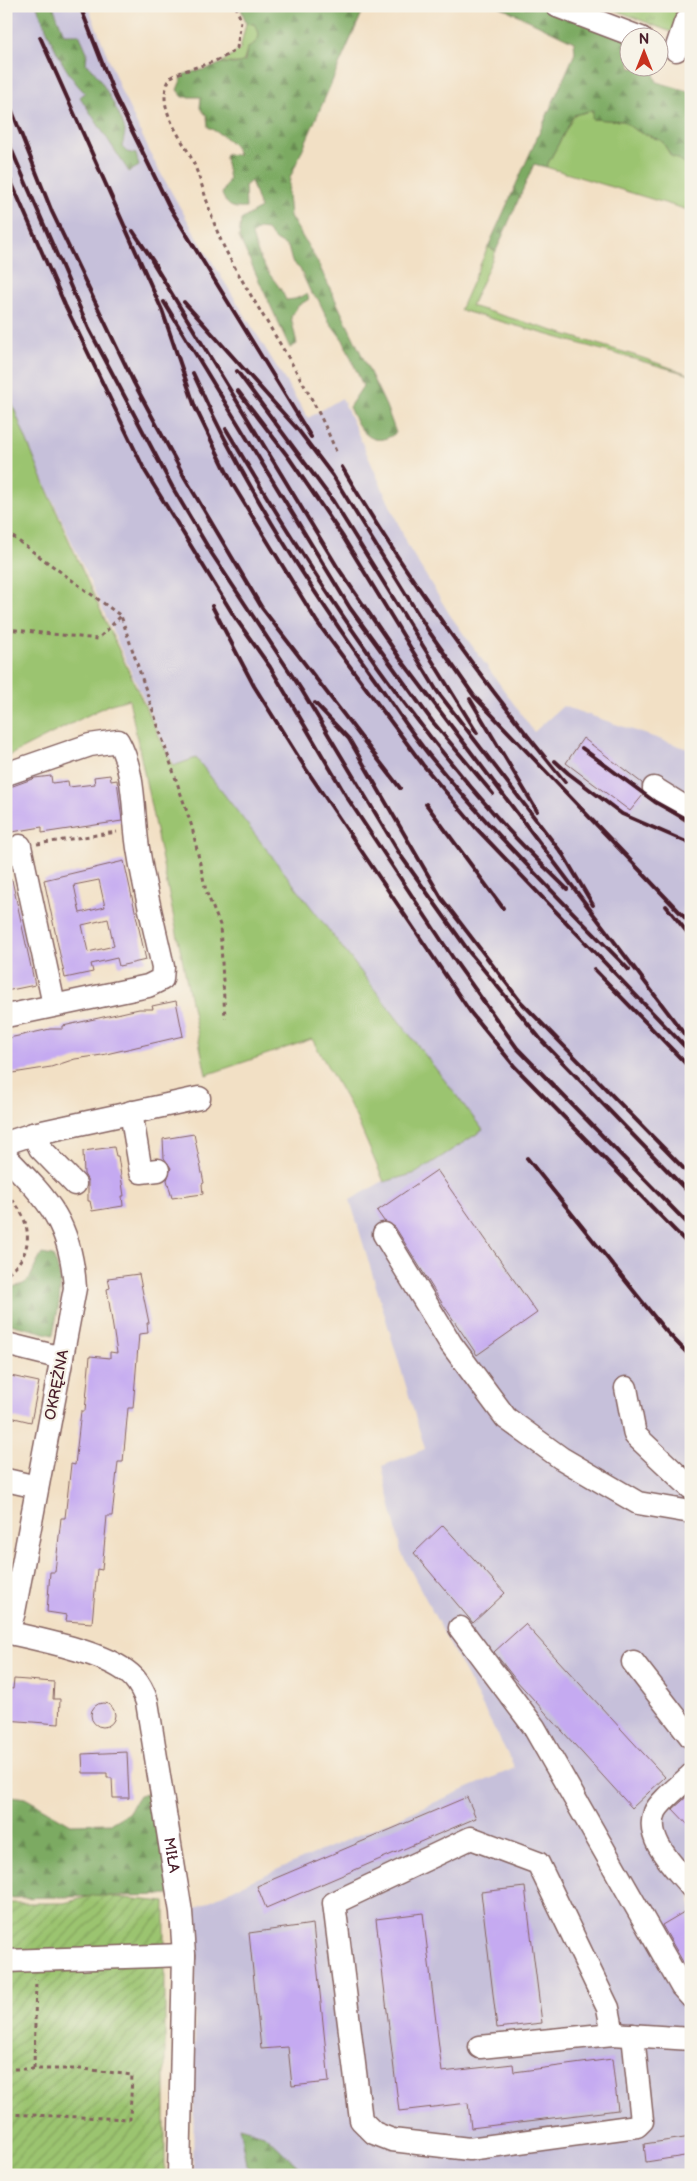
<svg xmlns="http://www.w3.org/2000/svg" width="697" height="2181" font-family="'Balsamiq Sans',sans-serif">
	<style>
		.industrial { fill: #c6c0da }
		.grass { fill: #9bc470; stroke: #72724e }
		.forest { fill: url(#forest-firs); stroke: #636446 }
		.park { fill: url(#park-tufts); stroke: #72724e }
		.garden { fill: url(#garden-furrows); stroke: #72724e }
		.building { fill: #c5aaf1; fill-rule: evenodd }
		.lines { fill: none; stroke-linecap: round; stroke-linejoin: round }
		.minor-casing { stroke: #856361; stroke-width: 25 }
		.path { stroke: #856361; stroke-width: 3; stroke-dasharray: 4 4; stroke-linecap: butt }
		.minor { stroke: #fff; stroke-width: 22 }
		.rail { stroke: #4a1f2b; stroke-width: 4 }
		.labels { text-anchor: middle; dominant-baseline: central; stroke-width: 4.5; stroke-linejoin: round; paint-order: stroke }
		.street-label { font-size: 15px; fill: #4a1f2b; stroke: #f7f3e8 }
	</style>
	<defs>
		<pattern id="forest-firs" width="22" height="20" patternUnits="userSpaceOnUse" patternTransform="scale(1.25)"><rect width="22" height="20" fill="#7caa62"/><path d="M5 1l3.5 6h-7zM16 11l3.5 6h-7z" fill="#688a51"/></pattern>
		<pattern id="park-tufts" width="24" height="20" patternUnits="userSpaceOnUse" patternTransform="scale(1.25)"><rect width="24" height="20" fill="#9bc470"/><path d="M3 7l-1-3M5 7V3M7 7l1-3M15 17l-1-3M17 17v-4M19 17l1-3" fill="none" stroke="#809f5c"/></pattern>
		<pattern id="garden-furrows" width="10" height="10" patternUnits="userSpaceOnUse" patternTransform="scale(1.25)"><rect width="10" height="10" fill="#9bc470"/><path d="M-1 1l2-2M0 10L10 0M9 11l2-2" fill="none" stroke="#809f5c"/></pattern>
	</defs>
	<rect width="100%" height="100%" fill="#f7f3e8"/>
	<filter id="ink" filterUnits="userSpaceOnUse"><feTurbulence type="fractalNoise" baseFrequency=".02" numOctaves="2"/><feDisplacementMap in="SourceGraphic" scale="10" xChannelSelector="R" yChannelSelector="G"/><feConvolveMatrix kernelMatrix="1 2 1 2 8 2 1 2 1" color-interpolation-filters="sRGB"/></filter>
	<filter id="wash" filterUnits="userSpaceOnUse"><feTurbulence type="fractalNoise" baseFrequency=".0096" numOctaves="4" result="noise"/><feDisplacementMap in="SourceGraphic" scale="20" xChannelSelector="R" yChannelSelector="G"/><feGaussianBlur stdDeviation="1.12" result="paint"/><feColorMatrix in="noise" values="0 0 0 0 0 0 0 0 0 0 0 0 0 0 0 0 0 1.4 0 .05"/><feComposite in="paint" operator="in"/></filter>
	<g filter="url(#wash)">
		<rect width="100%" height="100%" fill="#f2e0c5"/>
		<!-- industrial -->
		<polygon class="industrial" points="6,6 88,6 122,93 156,165 197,237 308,418 342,398 409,548 450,615 534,732 563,706 691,750 691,2175 307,2175 264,2134 240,2127 246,2163 256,2175 193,2175 196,1908 241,1885 515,1768 401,1552 382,1466 425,1449 350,1200 473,1130 174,766 27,444 6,388"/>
		<!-- grass -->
		<g class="grass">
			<path d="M246,23l8,1c10,12 3,18 -7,25l-4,14h-22l19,-14z"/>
			<polygon points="594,110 593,119 623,121 635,130 662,141 671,156 682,161 688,169 687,199 691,201 691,211 546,167 574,115"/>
			<polygon points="488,247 496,251 471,306 640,357 691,375 460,310"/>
			<path d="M6,388c49,129 109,253 167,378l23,-8 287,372 -67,43 -32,9 -28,-65 -44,-78 -106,36 -77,-376 -21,6 -102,52z"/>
		</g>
		<!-- forest -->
		<g class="forest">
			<path d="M37,6h16l11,28h15l8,18 -1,12c10,3 38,57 39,67 0,4 -2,11 -3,16l5,5 9,2 3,12 -10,6 -49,-75 5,-4c-23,-22 -36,-58 -48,-87z"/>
			<path d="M240,6h125l-75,172 -2,16 2,22 27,45 69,145 10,27c-25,18 -38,-5 -47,-26l14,-21 -20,-46 -15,-20 -10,-21 -7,-6 -11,-24 -8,-7 -4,-15 -14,-8 -7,-9 -9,-1 -6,6c3,11 7,23 14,34 7,11 15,18 20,31l9,-1 12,-5 2,5 -11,7 -7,11 6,27 -7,4 -51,-111 2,-17 19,-12 -9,-27 -6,5 1,22c-13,1 -19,-1 -24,-14l7,-15 -4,-21 1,-4 13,1c-4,-13 -19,-21 -31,-28l-1,-11 -7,-8 1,-11h-18l-6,-7 6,-15c12,-5 28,-5 38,-12l14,1 10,-3 2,-12c10,-7 17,-13 7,-25l-8,-1z"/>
			<polygon points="499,6 544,6 629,40 630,68 658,68 654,75 657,82 691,92 691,201 687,199 688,169 682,161 671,156 662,141 635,130 623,121 592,119 593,110 574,115 546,167 534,164 496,251 488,247 575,53 574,42"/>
			<path d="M42,1254l11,2c13,26 5,52 0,79l-47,-12v-36c30,-1 22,-13 36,-33z"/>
			<polygon points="152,1792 175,1895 6,1898 6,1795 25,1798 71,1824 111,1823 128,1813 139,1796"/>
			<polygon points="239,2127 264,2134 307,2175 256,2175 246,2163"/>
		</g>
		<!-- park -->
		<polygon class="park" points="605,6 691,6 691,40"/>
		<!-- garden -->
		<polygon class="garden" points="95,1895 165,1902 165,2175 6,2175 6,1903 64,1903"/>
		<g id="blocks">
			<!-- building -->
			<g class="building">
				<polygon points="583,738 642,783 643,795 630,811 566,763"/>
				<polygon points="110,775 111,781 117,780 122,821 42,833 42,827 6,833 6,791 10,791 10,787 35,778 51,776 52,783 68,781 69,787 95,784 94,777"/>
				<path d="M124,861l22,99 -27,6 -2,-8 -26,6 2,8 -28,6 -21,-98zM99,880l6,27 -25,6 -6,-28zM108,919l6,27 -26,6 -6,-27z"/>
				<polygon points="6,880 12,880 35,985 6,991"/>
				<polygon points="176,1001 183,1036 102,1055 75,1059 51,1067 13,1073 12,1069 6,1071 6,1041 10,1040 9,1038 50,1029 63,1029 63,1026 139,1009 153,1009 152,1006"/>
				<polygon points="194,1134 204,1183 202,1184 203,1194 172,1198 167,1180 171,1168 164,1158 163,1139"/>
				<polygon points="114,1147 116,1156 118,1156 124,1196 122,1196 123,1206 92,1211 90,1201 88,1201 88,1181 84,1174 83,1151"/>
				<polygon points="437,1170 537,1313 477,1355 442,1303 395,1227 384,1221 377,1211"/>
				<polygon points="139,1274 149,1323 147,1323 148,1333 139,1334 133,1408 128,1408 123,1462 118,1462 112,1516 107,1516 102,1570 97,1569 92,1623 66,1621 67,1615 47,1612 49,1585 50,1572 55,1572 61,1518 65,1518 71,1464 75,1465 81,1411 85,1411 90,1356 110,1358 110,1352 117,1353 107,1289 110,1288 108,1278"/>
				<polygon points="6,1375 39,1382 31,1422 6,1416"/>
				<polygon points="443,1525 505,1593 473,1623 414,1553"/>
				<polygon points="525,1624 665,1777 632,1808 515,1679 494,1652"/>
				<polygon points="14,1679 54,1682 53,1699 60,1699 59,1724 6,1720 6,1688 13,1689"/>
				<circle cx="103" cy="1715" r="12"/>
				<polygon points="127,1752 129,1798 113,1798 112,1778 107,1778 107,1773 83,1773 82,1754"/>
				<polygon points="691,1793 691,1828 673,1809"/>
				<polygon points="467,1797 476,1818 266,1908 257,1886"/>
				<polygon points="525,1887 542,2023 497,2028 481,1892"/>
				<polygon points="684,1912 691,1924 691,1976 662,1925"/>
				<polygon points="423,1913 442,2072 513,2064 514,2072 612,2059 618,2110 471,2128 468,2103 399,2111 376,1919"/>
				<polygon points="313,1924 329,2082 292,2086 288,2047 261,2049 249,1933"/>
				<polygon points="691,2137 691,2155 646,2162 644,2144"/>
			</g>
		</g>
	</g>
	<g filter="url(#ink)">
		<use href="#blocks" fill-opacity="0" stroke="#856361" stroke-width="1"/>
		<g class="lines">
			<defs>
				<g id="minor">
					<polyline points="557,6 641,38"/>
					<polyline points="676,50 685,23 691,16"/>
					<path d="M6,774l84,-29 28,-4c19,34 14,77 21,113 6,38 16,76 24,113l-1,12 -14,7 -142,30"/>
					<polyline points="654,788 691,811"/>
					<polyline points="20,846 54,1005"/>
					<polyline points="131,1112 141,1172 158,1170"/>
					<polyline points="33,1134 40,1148 75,1184"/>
					<polyline points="6,1147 12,1141 33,1134 199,1098"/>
					<path d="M6,1157c43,44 65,66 69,131l-61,324 -6,20"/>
					<polyline points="384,1234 451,1344 506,1418 561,1458 638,1503 691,1512"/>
					<polyline points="6,1344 62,1358"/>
					<polyline points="626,1388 635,1435 691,1488"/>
					<polyline points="6,1480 37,1487"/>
					<polyline points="460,1628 534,1727 682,1987 691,1997"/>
					<path id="s1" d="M6,1632c34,8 105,21 128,46 6,7 10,15 13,24l34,210 3,43 -5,220"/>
					<polyline points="633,1662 691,1737"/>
					<path d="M691,1775c-9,9 -32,27 -36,37 -11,28 20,55 36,75"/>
					<polyline points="6,1961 184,1955"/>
					<polyline points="613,2034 608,2008 538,1863 471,1838 334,1903 361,2120 374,2133 392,2140 469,2149 637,2126 642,2121 633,2035"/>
					<polyline points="480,2047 613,2034 691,2039"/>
				</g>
			</defs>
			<!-- minor casing -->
			<use href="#minor" class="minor-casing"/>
			<!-- path -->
			<g class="path">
				<path d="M236,6l5,15 -4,27c-20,17 -43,17 -66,29 -19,29 12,60 23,87 12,29 18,61 33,89 36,68 82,129 110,201"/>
				<polyline points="6,532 121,616 192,827 206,891 220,925 225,1018"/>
				<polyline points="6,629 98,639 121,616"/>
				<polyline points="37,844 117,832"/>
				<path d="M6,1194c26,22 31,60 0,80"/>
				<polyline points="34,2068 36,1979"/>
				<polyline points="6,2069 83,2069 132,2075 130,2119 6,2114"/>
			</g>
			<!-- minor -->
			<use href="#minor" class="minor"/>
			<!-- rail -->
			<g class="rail">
				<polyline points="80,6 115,96 169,206 311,437"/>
				<polyline points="40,37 162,310 195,407 233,485 317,622 423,765 476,828 691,1053"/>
				<polyline points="6,96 52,212 133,381 185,478 262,608 400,788"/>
				<polyline points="6,137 89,329 174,490 212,554 301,689 401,856 470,953 543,1042 691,1195"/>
				<polyline points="6,170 65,305 145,471 234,616 270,667 348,799 457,964 517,1048 691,1227"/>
				<polyline points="133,231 157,267"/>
				<polyline points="152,261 338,568 399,657 691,1043"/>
				<polyline points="164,302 350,608 432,721 493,794"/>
				<polyline points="184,302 299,431 333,476 428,630 474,696 691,924"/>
				<polyline points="237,371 333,501 477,733"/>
				<path d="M193,373c48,107 110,206 179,302 19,26 36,54 57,80 62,76 132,145 200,215"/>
				<polyline points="238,391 289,458 343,537 437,691 564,856"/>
				<path d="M226,429c80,135 165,269 270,387 22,26 47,49 71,73"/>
				<path d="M342,467c65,112 141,215 223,315"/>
				<polyline points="212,606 254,686 306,769 471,1013 515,1067 691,1247"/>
				<polyline points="470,699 537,811"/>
				<polyline points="315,703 349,739 442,899 520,1001 691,1176"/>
				<polyline points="582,748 655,802 691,822"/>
				<polyline points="555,761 568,773 622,814 691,844"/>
				<polyline points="426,804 503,908"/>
				<polyline points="561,851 593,905"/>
				<polyline points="666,906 691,937"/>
				<polyline points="594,969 691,1069"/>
				<polyline points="527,1158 665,1330 691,1357"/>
			</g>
		</g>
	</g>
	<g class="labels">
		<!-- street labels -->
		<g class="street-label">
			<text transform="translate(57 1385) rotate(-79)">OKRĘŻNA</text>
			<text stroke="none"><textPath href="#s1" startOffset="320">MIŁA</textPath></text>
		</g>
	</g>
	<!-- margin -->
	<rect width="697" height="2181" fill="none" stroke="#f7f3e8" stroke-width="25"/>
	<!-- north arrow -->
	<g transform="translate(644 52)"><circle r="24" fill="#f7f3e8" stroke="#b29e9c"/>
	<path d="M0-4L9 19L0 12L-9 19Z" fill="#c8321e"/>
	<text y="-8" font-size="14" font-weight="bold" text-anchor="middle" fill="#4a1f2b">N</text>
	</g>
</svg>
